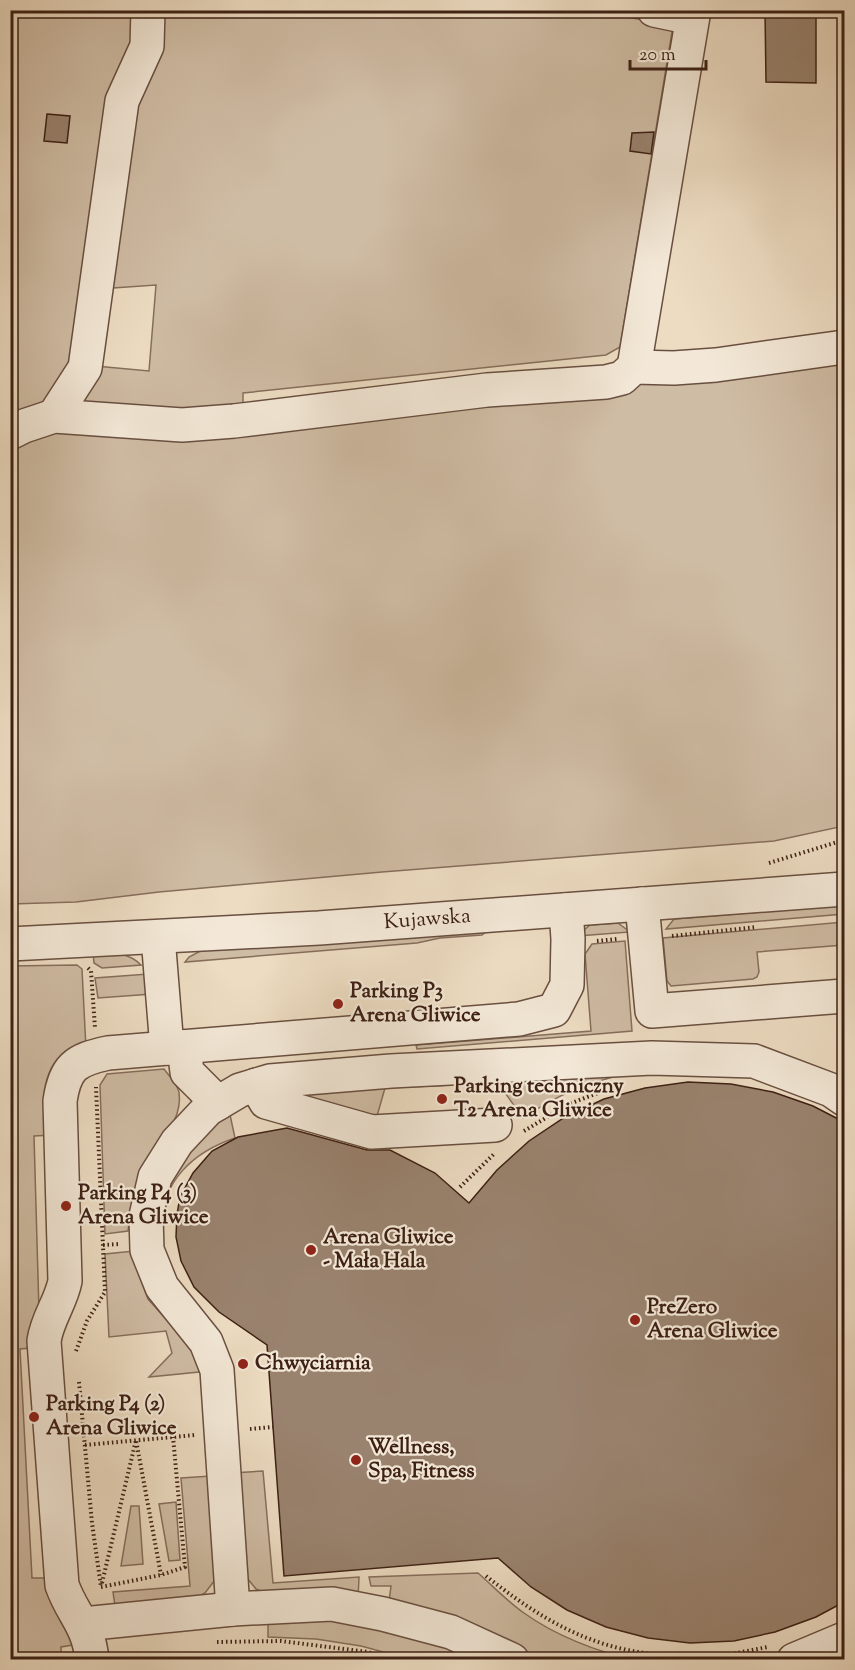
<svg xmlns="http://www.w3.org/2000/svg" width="855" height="1670" font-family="'Sorts Mill Goudy',serif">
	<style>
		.green { fill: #cfbca4; stroke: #866e5c; stroke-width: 1.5; fill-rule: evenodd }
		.building { fill: #99826e; stroke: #3d2014; stroke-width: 1.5 }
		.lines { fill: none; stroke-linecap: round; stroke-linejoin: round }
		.minor-casing { stroke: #694f40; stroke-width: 36 }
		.path { stroke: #3d2014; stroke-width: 4; stroke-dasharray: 1.5 3; stroke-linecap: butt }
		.minor { stroke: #f3e8d7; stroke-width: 33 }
		.poi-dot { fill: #8f2418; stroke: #f3e8d7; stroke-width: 2 }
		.labels { text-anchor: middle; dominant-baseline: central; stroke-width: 4.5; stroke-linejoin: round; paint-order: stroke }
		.street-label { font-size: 21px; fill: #3d2014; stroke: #f3e8d7 }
		.poi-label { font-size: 21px; font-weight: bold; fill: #3d2014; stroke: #f3e8d7; text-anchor: start }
	</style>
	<rect width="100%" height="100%" fill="#eddcc2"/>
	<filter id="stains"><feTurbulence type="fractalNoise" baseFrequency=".00333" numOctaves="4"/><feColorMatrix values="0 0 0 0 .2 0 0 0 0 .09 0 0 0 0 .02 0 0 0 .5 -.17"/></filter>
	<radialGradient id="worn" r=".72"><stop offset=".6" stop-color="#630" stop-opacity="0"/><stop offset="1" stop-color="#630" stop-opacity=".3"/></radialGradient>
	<!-- green -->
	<g class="green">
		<path d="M586,10l81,14 5,8 -52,315 -14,8 -363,38v37l601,-73v469l-70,15 -392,31 -223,20 -83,10 -65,2v-893zM156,285l-7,86 -75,-7 10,-74z"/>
		<polygon points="838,906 844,907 844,914 666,929 674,919"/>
		<polygon points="844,922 844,945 757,952 759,972 757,977 753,979 671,986 667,981 663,938"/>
		<polygon points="618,923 630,932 577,936 590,925"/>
		<polygon points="487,931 482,935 440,938 417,943 185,962 189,957 206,948"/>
		<polygon points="625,941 632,1031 417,1049 416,1045 591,1031 585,954 592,944"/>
		<path d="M93,952c17,1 35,-1 48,13l-39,3 -8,-5z"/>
		<polygon points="77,965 82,969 86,1049 52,1135 34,1136 40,1347 20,1349 32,1578 51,1578 79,1644 61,1647 61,1659 11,1659 10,966"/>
		<polygon points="148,974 152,994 98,998 95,978"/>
		<path d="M164,1069c5,7 13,15 15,23 5,32 -28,58 -39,84 -7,18 -10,35 -12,55l-23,3 -5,-149 7,-11z"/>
		<path d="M624,1074c-42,11 -65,20 -101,44l-25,-35 -113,5 -10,35 -93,-32z"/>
		<path d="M229,1110l6,28c-42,14 -73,43 -75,90 0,10 3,22 4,32l-6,-4 6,-76z"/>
		<polygon points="134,1251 139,1275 148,1299 191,1347 198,1359 199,1372 149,1377 172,1353 166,1331 109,1337 105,1254"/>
		<polygon points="263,1471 273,1583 359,1577 358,1598 274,1596 256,1589 243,1573 233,1473"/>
		<polygon points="211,1476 215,1580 205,1593 187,1603 115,1606 113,1592 190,1586 181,1478"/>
		<polygon points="176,1502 180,1560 169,1561 159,1504"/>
		<polygon points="131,1506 139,1506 143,1564 121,1566"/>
		<path d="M478,1573c15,13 29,28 46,40 29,21 74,40 110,46h-92l-153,-57 2,-16h-20l-2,-9z"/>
		<polygon points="312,1620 348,1621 396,1628 478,1659 409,1659 361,1646 316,1639 268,1637 268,1622"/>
	</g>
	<!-- building -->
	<g class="building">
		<polygon points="765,10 816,10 816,83 766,82"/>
		<polygon points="47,114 70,116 67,143 44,141"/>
		<polygon points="654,132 651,154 630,151 632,133"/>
		<polygon points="688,1082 731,1084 773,1092 813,1106 844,1122 844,1602 816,1617 775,1632 734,1641 690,1643 648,1638 606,1627 567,1610 531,1587 498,1558 284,1576 267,1345 219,1312 194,1287 181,1261 176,1237 177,1214 180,1197 193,1173 212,1151 238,1137 287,1128 367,1150 390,1150 435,1173 469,1203 497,1170 529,1141 565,1117 604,1099 645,1088"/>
	</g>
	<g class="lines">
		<defs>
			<g id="minor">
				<polyline points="654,10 692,18"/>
				<polyline points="634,367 674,368 716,365 844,347"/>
				<polyline points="54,416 85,368 122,101 147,46 148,10"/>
				<polyline points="10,433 24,426 54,416 182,425 234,421 487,390 606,382 622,378 634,367 694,10"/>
				<polyline points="642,904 652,1011 844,996"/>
				<polyline points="158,937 167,1048"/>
				<path id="s1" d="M10,944l309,-16 525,-39"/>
				<polyline points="184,1047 187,1072 218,1103"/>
				<polyline points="256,1085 266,1102 372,1132 495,1125"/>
				<polyline points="233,1609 217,1370 206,1342 162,1287 147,1250 146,1216 155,1177 177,1142 208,1109 240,1090 270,1081 391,1071 652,1058 754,1061 831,1090 844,1099"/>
				<polyline points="83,1624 233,1609 332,1604 383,1614 451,1632 512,1660"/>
				<path d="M92,1660c-3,-35 -20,-46 -30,-75l-18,-244c3,-22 17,-39 21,-60l-5,-180c5,-34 15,-41 48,-48l411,-34 35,-9 13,-25 1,-46 -2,-29"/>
				<polyline points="794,1660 844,1639"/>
			</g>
		</defs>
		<!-- minor casing -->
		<use href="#minor" class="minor-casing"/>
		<!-- path -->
		<g class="path">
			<polyline points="769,863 844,840"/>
			<polyline points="672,936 757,927"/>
			<polyline points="597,941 617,939"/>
			<polyline points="88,968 91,971 95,1028"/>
			<polyline points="524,1131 569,1104 603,1091"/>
			<polyline points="460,1187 494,1154"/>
			<polyline points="103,1245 119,1244"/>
			<polyline points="76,1351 87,1321 105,1292 96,1087"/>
			<polyline points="79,1382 92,1523 101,1587"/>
			<polyline points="250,1429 273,1427"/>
			<polyline points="85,1445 195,1435"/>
			<path d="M486,1576c38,30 78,57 125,70 24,7 49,9 74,11"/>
			<polyline points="102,1583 136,1440 161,1575"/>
			<polyline points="101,1587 161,1575 185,1567 173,1437"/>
			<polyline points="217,1642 281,1641 368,1652 391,1660"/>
			<polyline points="685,1659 721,1656 768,1647"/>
		</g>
		<!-- minor -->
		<use href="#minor" class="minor"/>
	</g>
	<!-- markers -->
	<g class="poi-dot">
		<circle cx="338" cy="1004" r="6"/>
		<circle cx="442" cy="1099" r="6"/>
		<circle cx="66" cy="1206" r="6"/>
		<circle cx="311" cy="1250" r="6"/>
		<circle cx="635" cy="1320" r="6"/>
		<circle cx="243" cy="1364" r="6"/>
		<circle cx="34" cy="1417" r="6"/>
		<circle cx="356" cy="1460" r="6"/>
	</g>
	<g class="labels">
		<!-- street labels -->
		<g class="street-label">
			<text stroke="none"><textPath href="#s1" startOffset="418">Kujawska</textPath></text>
		</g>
		<!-- poi labels -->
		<g class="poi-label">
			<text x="350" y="992">Parking P3<tspan x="350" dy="24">Arena Gliwice</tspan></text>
			<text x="454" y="1087">Parking techniczny<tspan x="454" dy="24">T2 Arena Gliwice</tspan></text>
			<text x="78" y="1194">Parking P4 (3)<tspan x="78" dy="24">Arena Gliwice</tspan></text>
			<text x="323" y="1238">Arena Gliwice<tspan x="323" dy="24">- Mała Hala</tspan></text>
			<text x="647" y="1308">PreZero<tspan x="647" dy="24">Arena Gliwice</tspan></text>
			<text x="255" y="1364">Chwyciarnia</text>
			<text x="46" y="1405">Parking P4 (2)<tspan x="46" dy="24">Arena Gliwice</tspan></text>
			<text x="368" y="1448">Wellness,<tspan x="368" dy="24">Spa, Fitness</tspan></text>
		</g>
	</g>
	<!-- margin -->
	<rect width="855" height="1670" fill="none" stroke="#eddcc2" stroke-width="36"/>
	<rect x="12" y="12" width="831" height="1646" fill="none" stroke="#3d2014" stroke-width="3"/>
	<rect x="18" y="18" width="819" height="1634" fill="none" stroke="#3d2014" stroke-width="1.5"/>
	<!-- scale -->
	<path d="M630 60v9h76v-9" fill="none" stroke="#3d2014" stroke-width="3"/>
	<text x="639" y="60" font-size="18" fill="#3d2014" stroke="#f3e8d7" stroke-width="4.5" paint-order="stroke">20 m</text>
	<rect width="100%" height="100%" filter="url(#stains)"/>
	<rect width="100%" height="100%" fill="url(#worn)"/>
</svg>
